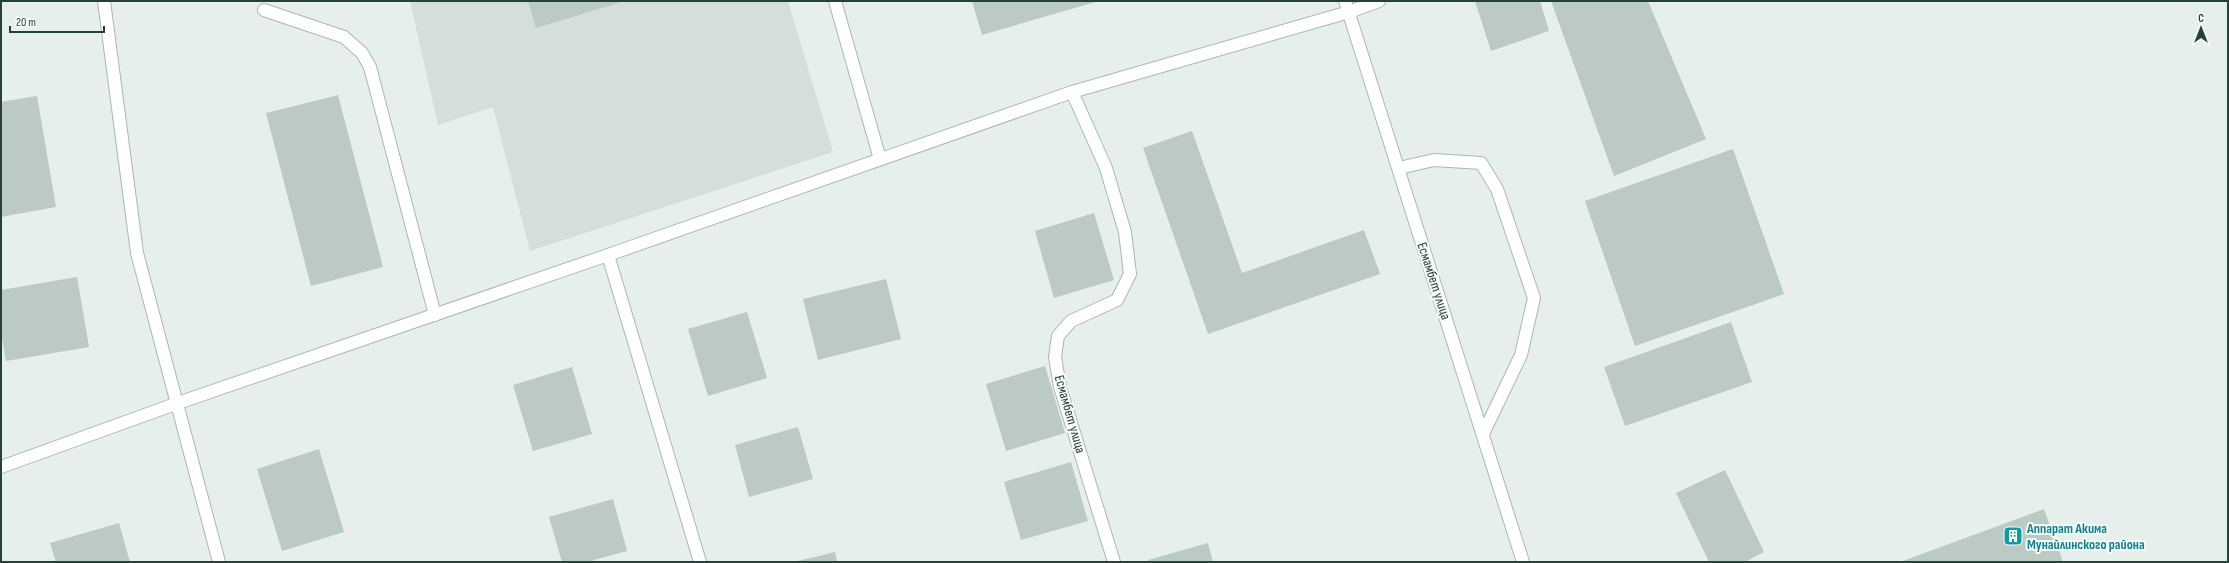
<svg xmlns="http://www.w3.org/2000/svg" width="2229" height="563" font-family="'Sofia Sans Condensed',sans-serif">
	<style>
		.built { fill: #d4dfda }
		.building { fill: #bbcac4 }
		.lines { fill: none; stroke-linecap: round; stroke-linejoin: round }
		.lane-casing { stroke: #a8b8b2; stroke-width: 14 }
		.street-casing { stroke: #a8b8b2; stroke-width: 14 }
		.lane { stroke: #fff; stroke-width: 12 }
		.street { stroke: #fff; stroke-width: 12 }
		.labels { text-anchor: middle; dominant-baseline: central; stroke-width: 4; stroke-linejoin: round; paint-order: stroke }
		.street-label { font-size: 14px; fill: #24423a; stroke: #f7fbf9 }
		.culture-label { font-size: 14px; font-weight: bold; fill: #0d838f; stroke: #f7fbf9; text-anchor: start }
	</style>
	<rect width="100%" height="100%" fill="#e6efeb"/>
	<!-- built -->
	<polygon class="built" points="410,1 788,1 833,152 530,251 493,107 438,125"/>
	<!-- building -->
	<g class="building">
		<polygon points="528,1 625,1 536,28"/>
		<polygon points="972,1 1099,1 982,35"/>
		<polygon points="1475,1 1540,1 1549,31 1491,51"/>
		<polygon points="1551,1 1648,1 1706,139 1614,176"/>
		<polygon points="338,95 383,267 311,286 266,113"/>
		<polygon points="37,96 56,207 1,217 1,102"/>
		<polygon points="1192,131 1242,273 1364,230 1380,274 1208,334 1143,148"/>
		<polygon points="1733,149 1784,294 1635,346 1585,201"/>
		<polygon points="1094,213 1114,280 1054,298 1035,231"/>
		<polygon points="77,277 89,347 6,361 1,333 1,290"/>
		<polygon points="886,279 901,339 818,360 803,299"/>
		<polygon points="747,312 767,378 708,396 688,329"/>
		<polygon points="1731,322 1752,382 1625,426 1604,367"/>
		<polygon points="1045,366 1065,433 1006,451 986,384"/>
		<polygon points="572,367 592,434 533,451 513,385"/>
		<polygon points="798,427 813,479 749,497 735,445"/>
		<polygon points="319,449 344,532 282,551 257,469"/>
		<polygon points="1071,462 1088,521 1021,540 1004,482"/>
		<polygon points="1725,470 1764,552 1745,562 1709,562 1676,493"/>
		<polygon points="613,499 627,551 587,562 562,562 549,517"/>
		<polygon points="2044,509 2063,562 1900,562"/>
		<polygon points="119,523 130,562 56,562 50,543"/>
		<polygon points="1208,543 1213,562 1149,562 1148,560"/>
		<polygon points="835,552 837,562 798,562 798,561"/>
	</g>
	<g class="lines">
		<defs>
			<g id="lane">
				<polyline points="835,1 880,159"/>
				<polyline points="264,10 344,37 362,53 370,67 435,315"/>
				<polyline points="1399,168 1434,160 1481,163 1497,189 1534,298 1521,355 1483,434"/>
			</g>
			<g id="street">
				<polyline points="104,1 137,253 219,562"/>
				<polyline points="1345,1 1523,562"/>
				<polyline points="1072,92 1106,168 1125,232 1130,274 1117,300 1071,321 1058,336 1055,357 1060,387 1114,562"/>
				<polyline points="608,255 700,562"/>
				<polyline points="1,467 178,403 608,255 1072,92 1349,12 1379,1"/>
			</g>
		</defs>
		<!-- lane casing -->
		<use href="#lane" class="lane-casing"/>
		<!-- street casing -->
		<use href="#street" class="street-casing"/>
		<!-- lane -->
		<use href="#lane" class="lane"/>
		<!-- street -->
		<use href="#street" class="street"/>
	</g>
	<!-- icons -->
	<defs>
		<symbol id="building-square" viewBox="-11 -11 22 22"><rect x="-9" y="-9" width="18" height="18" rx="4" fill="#0f9aa8" stroke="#f7fbf9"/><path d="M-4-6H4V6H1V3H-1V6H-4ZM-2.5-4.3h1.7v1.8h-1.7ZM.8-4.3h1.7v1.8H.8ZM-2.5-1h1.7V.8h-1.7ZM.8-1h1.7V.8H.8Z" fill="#fff"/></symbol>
	</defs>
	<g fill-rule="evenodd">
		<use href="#building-square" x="2002" y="525" width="22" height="22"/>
	</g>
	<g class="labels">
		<!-- street labels -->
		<g class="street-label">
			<text transform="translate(1434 281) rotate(72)">Есмамбет улица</text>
			<text transform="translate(1070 414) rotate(74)">Есмамбет улица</text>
		</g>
		<!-- culture labels -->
		<g class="culture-label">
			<text x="2027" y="528">Аппарат Акима<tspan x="2027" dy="16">Мунайлинского района</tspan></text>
		</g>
	</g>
	<!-- border -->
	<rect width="2229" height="563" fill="none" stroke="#24423a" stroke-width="4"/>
	<!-- north arrow -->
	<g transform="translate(2201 28)" stroke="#f7fbf9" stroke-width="3" paint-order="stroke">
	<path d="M0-3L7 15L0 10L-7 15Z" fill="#24423a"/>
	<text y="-6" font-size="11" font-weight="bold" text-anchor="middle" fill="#24423a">С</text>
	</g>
	<!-- scale -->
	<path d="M10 26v6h94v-6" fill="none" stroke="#24423a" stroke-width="2"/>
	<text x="16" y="26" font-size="12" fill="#24423a" stroke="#f7fbf9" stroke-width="3" paint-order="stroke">20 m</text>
</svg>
